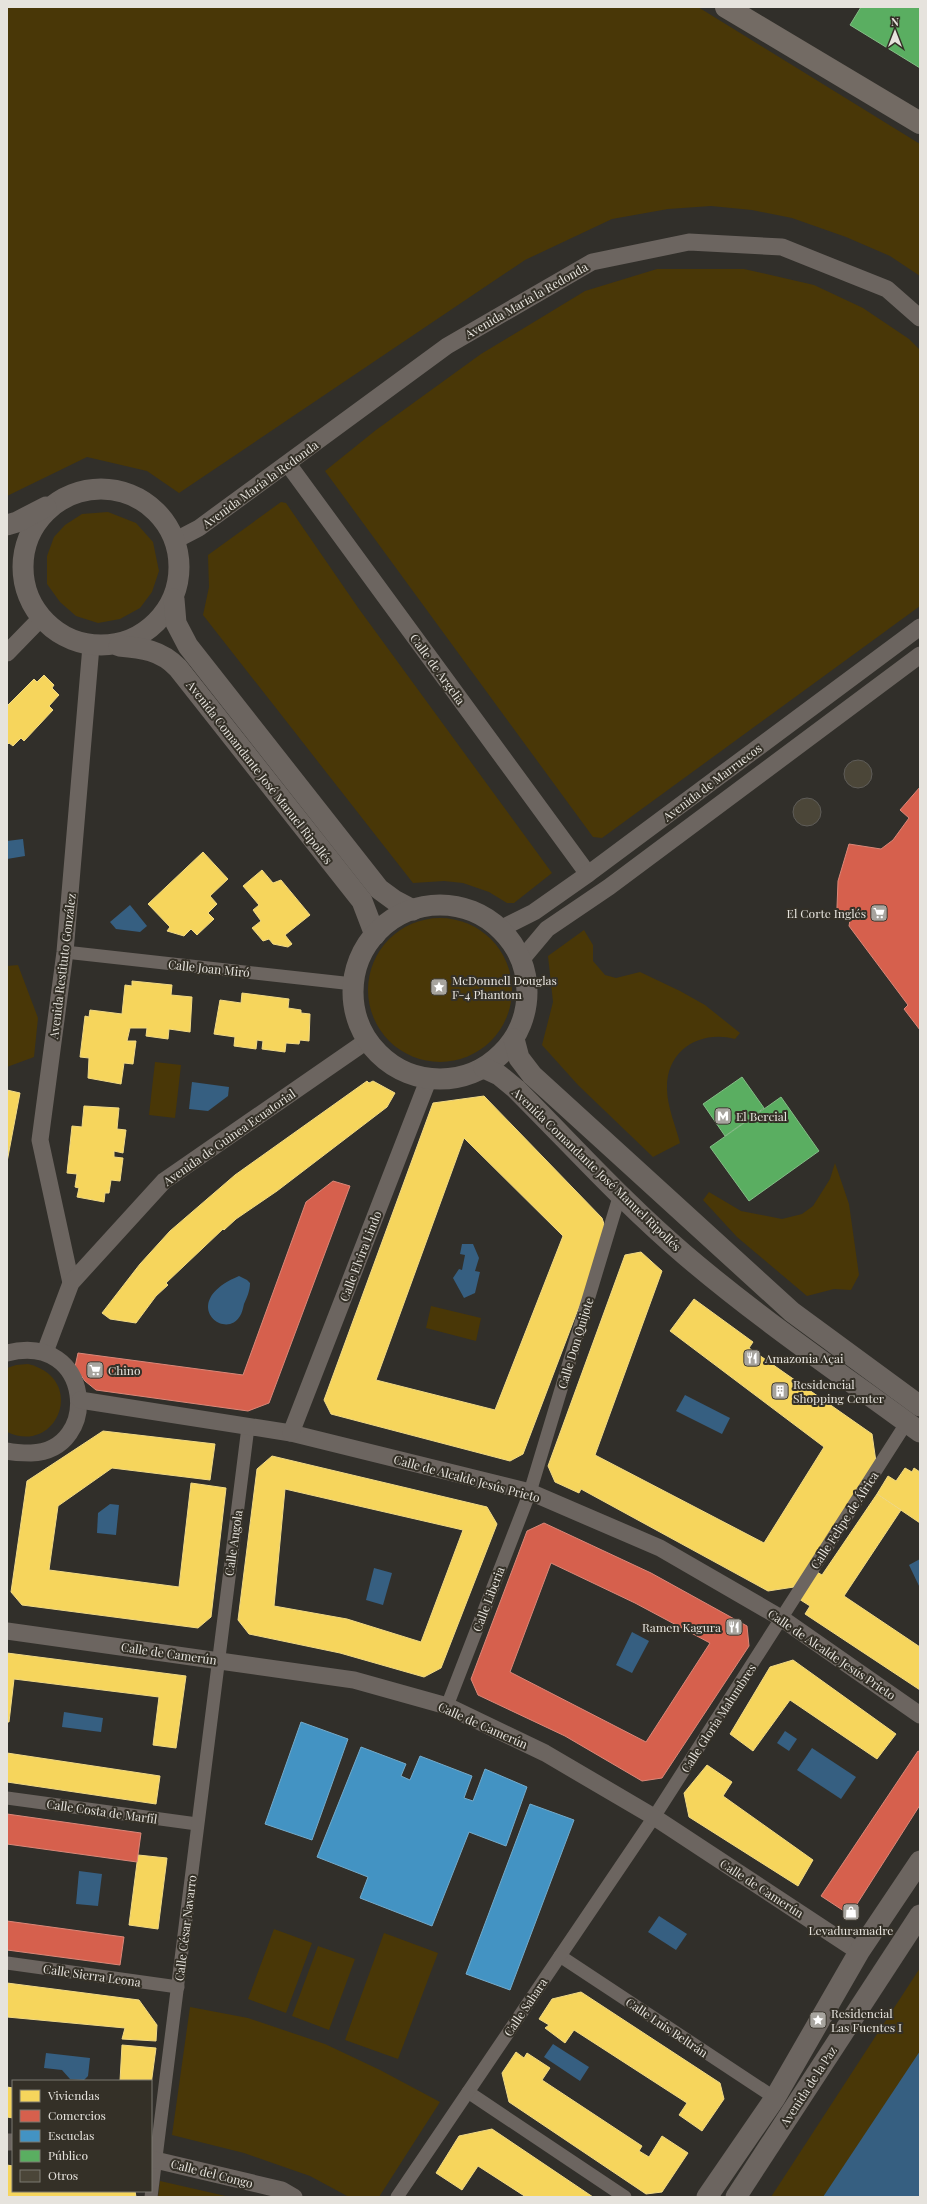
<svg xmlns="http://www.w3.org/2000/svg" width="927" height="2204" font-family="'Playfair Display',serif">
	<style>
		.green { fill: #493707 }
		.water { fill: #365f81 }
		.homes { fill: #f6d55c; stroke: #f1d983; fill-rule: evenodd }
		.shops { fill: #d6604d; stroke: #db8778; fill-rule: evenodd }
		.schools { fill: #4393c3; stroke: #74abcb }
		.public { fill: #5aae61; stroke: #84be86 }
		.building { fill: #4b4638; stroke: #5e5c58 }
		.lines { fill: none; stroke-linecap: round; stroke-linejoin: round }
		.pedestrian { stroke: #6c6560; stroke-width: 13 }
		.minor { stroke: #6c6560; stroke-width: 17 }
		.tertiary { stroke: #6c6560; stroke-width: 21 }
		.motorway { stroke: #736b64; stroke-width: 22 }
		.labels { text-anchor: middle; dominant-baseline: central; stroke-width: 4; stroke-linejoin: round; paint-order: stroke }
		.street-label { font-size: 12px; fill: #e6e3dd; stroke: #343027 }
		.poi-label { font-size: 12px; fill: #e6e3dd; stroke: #343027; text-anchor: start }
	</style>
	<rect width="100%" height="100%" fill="#312f2a"/>
	<!-- green -->
	<g class="green">
		<polygon points="7,7 698,7 920,144 920,276 890,256 846,237 792,218 752,210 711,206 668,209 612,219 525,260 179,493 147,471 87,457 7,496"/>
		<polygon points="657,269 744,269 814,285 863,308 909,339 920,350 920,606 602,838 593,837 325,471 376,430 481,354 585,291"/>
		<polygon points="281,502 286,503 359,609 552,873 514,903 507,903 489,892 463,883 444,881 413,883 203,615 209,587 208,555"/>
		<polygon points="108,512 136,523 153,542 159,571 152,592 140,608 120,619 98,623 76,616 60,602 47,584 47,556 54,537 65,525 82,514"/>
		<circle cx="440" cy="990" r="72"/>
		<path d="M584,930l9,15v16l12,14 11,3 24,-6 40,19 25,14 35,28 -5,6c-35,-9 -69,11 -68,50 0,17 9,38 13,54l-27,14 -75,-72 -36,-40 11,-43 -5,-46z"/>
		<polygon points="18,965 38,1018 34,1057 7,1067 7,966"/>
		<polygon points="155,1062 181,1065 175,1118 149,1115"/>
		<polygon points="835,1163 849,1204 859,1275 851,1290 834,1289 807,1296 737,1237 703,1200 709,1192 741,1211 782,1219 802,1214 813,1206 830,1179"/>
		<polygon points="431,1306 481,1318 476,1341 426,1328"/>
		<path d="M28,1364c60,15 29,92 -21,68v-64l9,-3z"/>
		<polygon points="274,1929 312,1943 286,2013 248,1999"/>
		<polygon points="384,1933 438,1953 398,2059 345,2040"/>
		<polygon points="318,1946 355,1959 329,2030 292,2016"/>
		<polygon points="920,1968 920,2197 771,2197"/>
		<polygon points="190,2007 248,2018 325,2044 380,2070 440,2102 379,2197 349,2197 310,2176 244,2153 172,2135"/>
		<polygon points="160,2181 230,2197 158,2197"/>
	</g>
	<!-- water -->
	<g class="water">
		<polygon points="23,839 25,856 7,859 7,841"/>
		<polygon points="130,905 147,926 140,932 116,929 110,922"/>
		<polygon points="192,1082 229,1087 228,1096 208,1111 189,1109"/>
		<polygon points="462,1244 473,1244 479,1258 475,1271 480,1272 475,1293 464,1298 453,1278 459,1269 462,1270 465,1255 460,1254"/>
		<path d="M239,1276l8,4 3,3c0,8 -3,14 -6,21 -1,4 -2,9 -4,12 -15,26 -63,-14 -1,-40z"/>
		<polygon points="685,1395 730,1418 722,1434 676,1411"/>
		<polygon points="110,1504 119,1505 116,1535 97,1533 98,1513"/>
		<polygon points="920,1559 920,1588 909,1565"/>
		<polygon points="374,1568 392,1573 383,1605 366,1600"/>
		<polygon points="632,1632 649,1641 632,1673 616,1665"/>
		<polygon points="64,1712 103,1718 101,1732 62,1727"/>
		<polygon points="785,1731 797,1739 789,1751 777,1743"/>
		<polygon points="812,1748 856,1777 841,1799 797,1770"/>
		<polygon points="79,1871 102,1874 98,1906 76,1904"/>
		<polygon points="659,1916 687,1934 676,1950 648,1932"/>
		<polygon points="553,2044 589,2067 580,2081 544,2057"/>
		<polygon points="920,2051 920,2197 823,2197"/>
		<polygon points="46,2053 90,2058 88,2076 84,2080 70,2079 62,2070 44,2068"/>
	</g>
	<!-- homes -->
	<g class="homes">
		<polygon points="44,675 54,685 52,688 59,695 49,706 53,710 24,741 21,738 13,746 9,743 7,745 7,706 34,679 37,682"/>
		<polygon points="203,852 228,879 210,896 217,904 208,913 214,919 197,935 191,929 184,936 167,931 170,927 148,904"/>
		<polygon points="262,870 273,883 281,880 310,915 285,935 292,944 288,947 273,944 269,939 263,941 252,928 261,921 253,910 259,905 243,886"/>
		<polygon points="132,981 172,985 171,995 192,997 190,1032 169,1029 168,1039 146,1036 147,1028 130,1028 127,1041 136,1041 133,1064 124,1063 121,1084 88,1078 89,1058 80,1057 85,1016 89,1017 90,1010 122,1014 125,985 132,986"/>
		<polygon points="242,993 289,999 288,1008 301,1010 301,1013 310,1014 309,1041 300,1040 299,1044 286,1043 285,1052 262,1049 263,1041 257,1040 256,1049 234,1046 235,1037 214,1034 220,1000 241,1003"/>
		<polygon points="367,1081 369,1083 373,1081 395,1093 387,1107 277,1191 236,1219 224,1230 223,1229 166,1283 168,1285 156,1296 136,1323 110,1319 102,1313 140,1264 170,1231 235,1175"/>
		<polygon points="7,1090 20,1093 7,1162"/>
		<path d="M484,1096l118,122 5,15 -84,221 -13,7 -179,-47 -7,-14 109,-297zM464,1138l99,98 -68,174 -119,-30z"/>
		<polygon points="84,1106 119,1108 117,1129 126,1130 123,1153 114,1151 114,1157 123,1158 120,1181 111,1180 109,1193 105,1193 104,1202 77,1197 79,1188 75,1187 77,1174 67,1173 72,1126 82,1127"/>
		<polygon points="641,1252 662,1271 595,1455 764,1543 824,1447 670,1331 694,1299 753,1342 749,1348 872,1434 876,1462 794,1587 768,1591 581,1489 579,1493 555,1482 548,1466 625,1255"/>
		<polygon points="103,1431 215,1444 210,1480 112,1468 58,1506 49,1570 179,1587 191,1483 226,1488 211,1617 198,1628 22,1605 11,1592 27,1481"/>
		<path d="M272,1456l215,51 10,17 -56,144 -17,9 -84,-24 -91,-19 -11,-14 19,-151zM285,1489l178,41 -42,112 -74,-23 -73,-13z"/>
		<polygon points="905,1468 912,1472 914,1468 920,1472 920,1523 877,1494 888,1476 896,1481"/>
		<polygon points="877,1494 901,1510 844,1596 920,1647 920,1690 805,1614 810,1606 799,1599 817,1572 822,1575"/>
		<polygon points="7,1653 186,1676 176,1748 153,1745 159,1697 14,1679 9,1722 7,1722"/>
		<polygon points="793,1660 896,1734 877,1759 790,1700 753,1751 730,1734 770,1667"/>
		<polygon points="7,1753 160,1776 156,1804 7,1782"/>
		<polygon points="707,1765 732,1782 723,1796 813,1860 798,1886 689,1817 684,1793"/>
		<polygon points="138,1855 167,1858 158,1929 129,1925"/>
		<polygon points="7,1983 139,2000 157,2025 156,2041 122,2039 125,2028 7,2017"/>
		<polygon points="581,1992 720,2083 724,2099 702,2131 679,2115 687,2103 574,2030 565,2043 545,2028 549,2025 539,2019 552,1999"/>
		<polygon points="122,2045 156,2048 151,2085 151,2081 120,2081"/>
		<polygon points="516,2052 524,2058 527,2053 550,2068 542,2080 642,2146 639,2151 649,2157 662,2136 688,2153 662,2192 646,2194 509,2102 502,2073"/>
		<polygon points="7,2087 13,2088 13,2118 7,2117"/>
		<polygon points="492,2129 593,2197 526,2197 478,2166 462,2190 436,2173 459,2136"/>
		<polygon points="7,2165 13,2166 13,2191 135,2191 136,2197 7,2197"/>
	</g>
	<!-- shops -->
	<g class="shops">
		<polygon points="920,787 920,1030 904,1009 908,1005 849,926 850,920 837,918 837,907 838,881 849,844 881,849 893,840 909,818 900,810"/>
		<polygon points="333,1181 350,1186 269,1403 248,1411 96,1390 85,1381 75,1367 78,1353 243,1375 306,1202"/>
		<path d="M544,1523l107,50 96,53 2,20 -87,132 -20,3 -77,-45 -87,-41 -7,-16 56,-148zM551,1563l84,40 75,40 -64,99 -136,-70z"/>
		<polygon points="918,1751 920,1752 920,1805 850,1915 821,1896"/>
		<polygon points="7,1814 141,1833 137,1862 7,1844"/>
		<polygon points="7,1921 124,1937 120,1965 7,1950"/>
	</g>
	<!-- schools -->
	<g class="schools">
		<polygon points="301,1722 348,1739 312,1840 265,1824"/>
		<polygon points="361,1747 406,1764 401,1776 410,1780 420,1756 472,1776 464,1798 473,1801 485,1769 527,1787 506,1846 469,1832 432,1926 360,1898 368,1877 317,1857"/>
		<polygon points="530,1804 574,1820 510,1990 466,1974"/>
	</g>
	<!-- public -->
	<g class="public">
		<polygon points="861,7 920,7 920,68 850,25"/>
		<polygon points="742,1077 764,1108 725,1136 703,1104"/>
		<polygon points="781,1097 819,1151 749,1201 710,1147"/>
	</g>
	<!-- building -->
	<g class="building">
		<circle cx="858" cy="774" r="14"/>
		<circle cx="807" cy="812" r="14"/>
	</g>
	<g class="lines">
		<!-- pedestrian -->
		<g class="pedestrian">
			<polyline points="65,952 353,984"/>
			<polyline points="447,1706 530,1492 620,1194"/>
			<polyline points="7,1798 197,1824"/>
			<polyline points="560,1956 775,2098"/>
			<polyline points="7,1963 178,1987"/>
			<polyline points="468,2092 625,2197"/>
			<polyline points="151,2197 248,1427"/>
			<polyline points="397,2197 654,1817 907,1422"/>
		</g>
		<!-- minor -->
		<g class="minor">
			<polyline points="288,464 588,874"/>
			<polyline points="176,540 199,528 447,346 592,262 689,242 782,247 887,289 920,318"/>
			<polyline points="7,653 41,618"/>
			<polyline points="500,929 534,912 588,874 920,627"/>
			<polyline points="521,960 547,929 609,887 920,655"/>
			<polyline points="71,1283 40,1140 65,952 91,646"/>
			<polyline points="45,1352 71,1283 164,1181 368,1040"/>
			<path d="M7,1353c86,-22 95,98 24,100 -8,0 -16,0 -24,-2"/>
			<polyline points="80,1400 291,1433 530,1492 660,1548 781,1618 920,1715"/>
			<polyline points="291,1433 429,1078"/>
			<polyline points="7,1631 354,1680 447,1706 545,1753 654,1817 859,1952"/>
			<polyline points="7,2142 13,2142"/>
			<polyline points="151,2159 282,2190 294,2197"/>
		</g>
		<!-- tertiary -->
		<g class="tertiary">
			<circle cx="101" cy="567" r="78"/>
			<polyline points="7,525 17,522 46,507"/>
			<polyline points="174,599 176,623 188,646 379,889 394,900 413,910"/>
			<path d="M119,646c23,2 42,4 59,22l184,233 13,34"/>
			<circle cx="440" cy="992" r="87"/>
			<polyline points="514,1039 519,1058 532,1075 792,1312 920,1406"/>
			<path d="M484,1068l15,7 17,14c56,56 109,115 169,166 75,64 156,119 235,177"/>
			<polyline points="707,2197 775,2098 859,1952 920,1861"/>
			<polyline points="736,2197 920,1915"/>
		</g>
		<!-- motorway -->
		<polyline class="motorway" points="726,7 920,123"/>
	</g>
	<!-- icons -->
	<defs>
		<symbol id="supermarket-square" viewBox="-11 -11 22 22"><rect x="-9" y="-9" width="18" height="18" rx="4" fill="#a7a49e" stroke="#343027"/><path d="M-6-5.5h2.5l.6 2H6L4.5 2H-2.5L-4.4-4H-6ZM-1.5 3.2a1.3 1.3 0 1 0 .1 0ZM3 3.2a1.3 1.3 0 1 0 .1 0Z" fill="#fff"/></symbol>
		<symbol id="sight-square" viewBox="-11 -11 22 22"><rect x="-9" y="-9" width="18" height="18" rx="4" fill="#a7a49e" stroke="#343027"/><path d="M0-6L1.8-2.2L6-1.7L2.9 1.2L3.7 5.4L0 3.3L-3.7 5.4L-2.9 1.2L-6-1.7L-1.8-2.2Z" fill="#fff"/></symbol>
		<symbol id="metro-square" viewBox="-11 -11 22 22"><rect x="-9" y="-9" width="18" height="18" rx="4" fill="#a7a49e" stroke="#343027"/><path d="M-5.5 5V-5H-3L0 0L3-5H5.5V5H3V-.5L0 4L-3-.5V5Z" fill="#fff"/></symbol>
		<symbol id="restaurant-square" viewBox="-11 -11 22 22"><rect x="-9" y="-9" width="18" height="18" rx="4" fill="#a7a49e" stroke="#343027"/><path d="M-5-6h1v4h1v-4h1v4h1v-4h1v5L-1.5 .5V6h-2V.5L-5-1ZM5-6V6H3V1.5H1.5Q1.5-4 5-6Z" fill="#fff"/></symbol>
		<symbol id="building-square" viewBox="-11 -11 22 22"><rect x="-9" y="-9" width="18" height="18" rx="4" fill="#a7a49e" stroke="#343027"/><path d="M-4-6H4V6H1V3H-1V6H-4ZM-2.5-4.3h1.7v1.8h-1.7ZM.8-4.3h1.7v1.8H.8ZM-2.5-1h1.7V.8h-1.7ZM.8-1h1.7V.8H.8Z" fill="#fff"/></symbol>
		<symbol id="shop-square" viewBox="-11 -11 22 22"><rect x="-9" y="-9" width="18" height="18" rx="4" fill="#a7a49e" stroke="#343027"/><path d="M-5-2.5h2.3a2.7 3.5 0 0 1 5.4 0H5L5.5 6h-11ZM-1.5-2.5h3a1.5 2.3 0 0 0-3 0Z" fill="#fff"/></symbol>
	</defs>
	<g fill-rule="evenodd">
		<use href="#supermarket-square" x="869" y="903" width="20" height="20"/>
		<use href="#sight-square" x="429" y="977" width="20" height="20"/>
		<use href="#metro-square" x="713" y="1106" width="20" height="20"/>
		<use href="#restaurant-square" x="742" y="1348" width="20" height="20"/>
		<use href="#supermarket-square" x="85" y="1360" width="20" height="20"/>
		<use href="#building-square" x="770" y="1381" width="20" height="20"/>
		<use href="#restaurant-square" x="724" y="1617" width="20" height="20"/>
		<use href="#shop-square" x="841" y="1902" width="20" height="20"/>
		<use href="#sight-square" x="808" y="2010" width="20" height="20"/>
	</g>
	<g class="labels">
		<!-- street labels -->
		<g class="street-label">
			<text transform="translate(526 300) rotate(-30)">Avenida María la Redonda</text>
			<text transform="translate(260 484) rotate(-36)">Avenida María la Redonda</text>
			<text transform="translate(438 669) rotate(54)">Calle de Argelia</text>
			<text transform="translate(260 772) rotate(52)">Avenida Comandante José Manuel Ripollés</text>
			<text transform="translate(712 782) rotate(-37)">Avenida de Marruecos</text>
			<text transform="translate(62 966) rotate(-83)">Avenida Restituto González</text>
			<text transform="translate(209 968) rotate(6)">Calle Joan Miró</text>
			<text transform="translate(229 1137) rotate(-35)">Avenida de Guinea Ecuatorial</text>
			<text transform="translate(597 1169) rotate(44)">Avenida Comandante José Manuel Ripollés</text>
			<text transform="translate(360 1256) rotate(-69)">Calle Elvira Lindo</text>
			<text transform="translate(575 1343) rotate(-73)">Calle Don Quijote</text>
			<text transform="translate(467 1478) rotate(15)">Calle de Alcalde Jesús Prieto</text>
			<text transform="translate(844 1520) rotate(-57)">Calle Felipe de África</text>
			<text transform="translate(233 1543) rotate(-82)">Calle Angola</text>
			<text transform="translate(488 1599) rotate(-69)">Calle Liberia</text>
			<text transform="translate(169 1653) rotate(8)">Calle de Camerún</text>
			<text transform="translate(832 1654) rotate(34)">Calle de Alcalde Jesús Prieto</text>
			<text transform="translate(718 1718) rotate(-57)">Calle Gloria Malumbres</text>
			<text transform="translate(483 1725) rotate(24)">Calle de Camerún</text>
			<text transform="translate(102 1811) rotate(8)">Calle Costa de Marfíl</text>
			<text transform="translate(762 1888) rotate(33)">Calle de Camerún</text>
			<text transform="translate(185 1928) rotate(-83)">Calle César Navarro</text>
			<text transform="translate(92 1975) rotate(8)">Calle Sierra Leona</text>
			<text transform="translate(525 2007) rotate(-56)">Calle Sahara</text>
			<text transform="translate(667 2027) rotate(34)">Calle Luis Beltrán</text>
			<text transform="translate(808 2086) rotate(-57)">Avenida de la Paz</text>
			<text transform="translate(212 2173) rotate(14)">Calle del Congo</text>
		</g>
		<!-- poi labels -->
		<g class="poi-label">
			<text x="866" y="913" text-anchor="end">El Corte Inglés</text>
			<text x="452" y="980">McDonnell Douglas<tspan x="452" dy="14">F-4 Phantom</tspan></text>
			<text x="736" y="1116">El Bercial</text>
			<text x="765" y="1358">Amazonia Açai</text>
			<text x="108" y="1370">Chino</text>
			<text x="793" y="1384">Residencial<tspan x="793" dy="14">Shopping Center</tspan></text>
			<text x="721" y="1627" text-anchor="end">Ramen Kagura</text>
			<text x="851" y="1930" text-anchor="middle">Levaduramadre</text>
			<text x="831" y="2013">Residencial<tspan x="831" dy="14">Las Fuentes I</tspan></text>
		</g>
	</g>
	<!-- border -->
	<rect width="927" height="2204" fill="none" stroke="#e6e3dd" stroke-width="16"/>
	<!-- legend -->
	<rect x="12" y="2080" width="140" height="112" fill="#343027" stroke="#7b7870"/>
	<rect x="20" y="2090" width="20" height="12" fill="#f6d55c" stroke="#7b7870"/>
	<text x="48" y="2100" font-size="12" fill="#e6e3dd">Viviendas</text>
	<rect x="20" y="2110" width="20" height="12" fill="#d6604d" stroke="#7b7870"/>
	<text x="48" y="2120" font-size="12" fill="#e6e3dd">Comercios</text>
	<rect x="20" y="2130" width="20" height="12" fill="#4393c3" stroke="#7b7870"/>
	<text x="48" y="2140" font-size="12" fill="#e6e3dd">Escuelas</text>
	<rect x="20" y="2150" width="20" height="12" fill="#5aae61" stroke="#7b7870"/>
	<text x="48" y="2160" font-size="12" fill="#e6e3dd">Público</text>
	<rect x="20" y="2170" width="20" height="12" fill="#4b4638" stroke="#7b7870"/>
	<text x="48" y="2180" font-size="12" fill="#e6e3dd">Otros</text>
	<!-- north arrow -->
	<g transform="translate(895 32)" stroke="#343027" stroke-width="3" paint-order="stroke">
	<path d="M0-3L7 15L0 10L-7 15Z" fill="#e6e3dd"/>
	<text y="-6" font-size="11" font-weight="bold" text-anchor="middle" fill="#e6e3dd">N</text>
	</g>
</svg>
